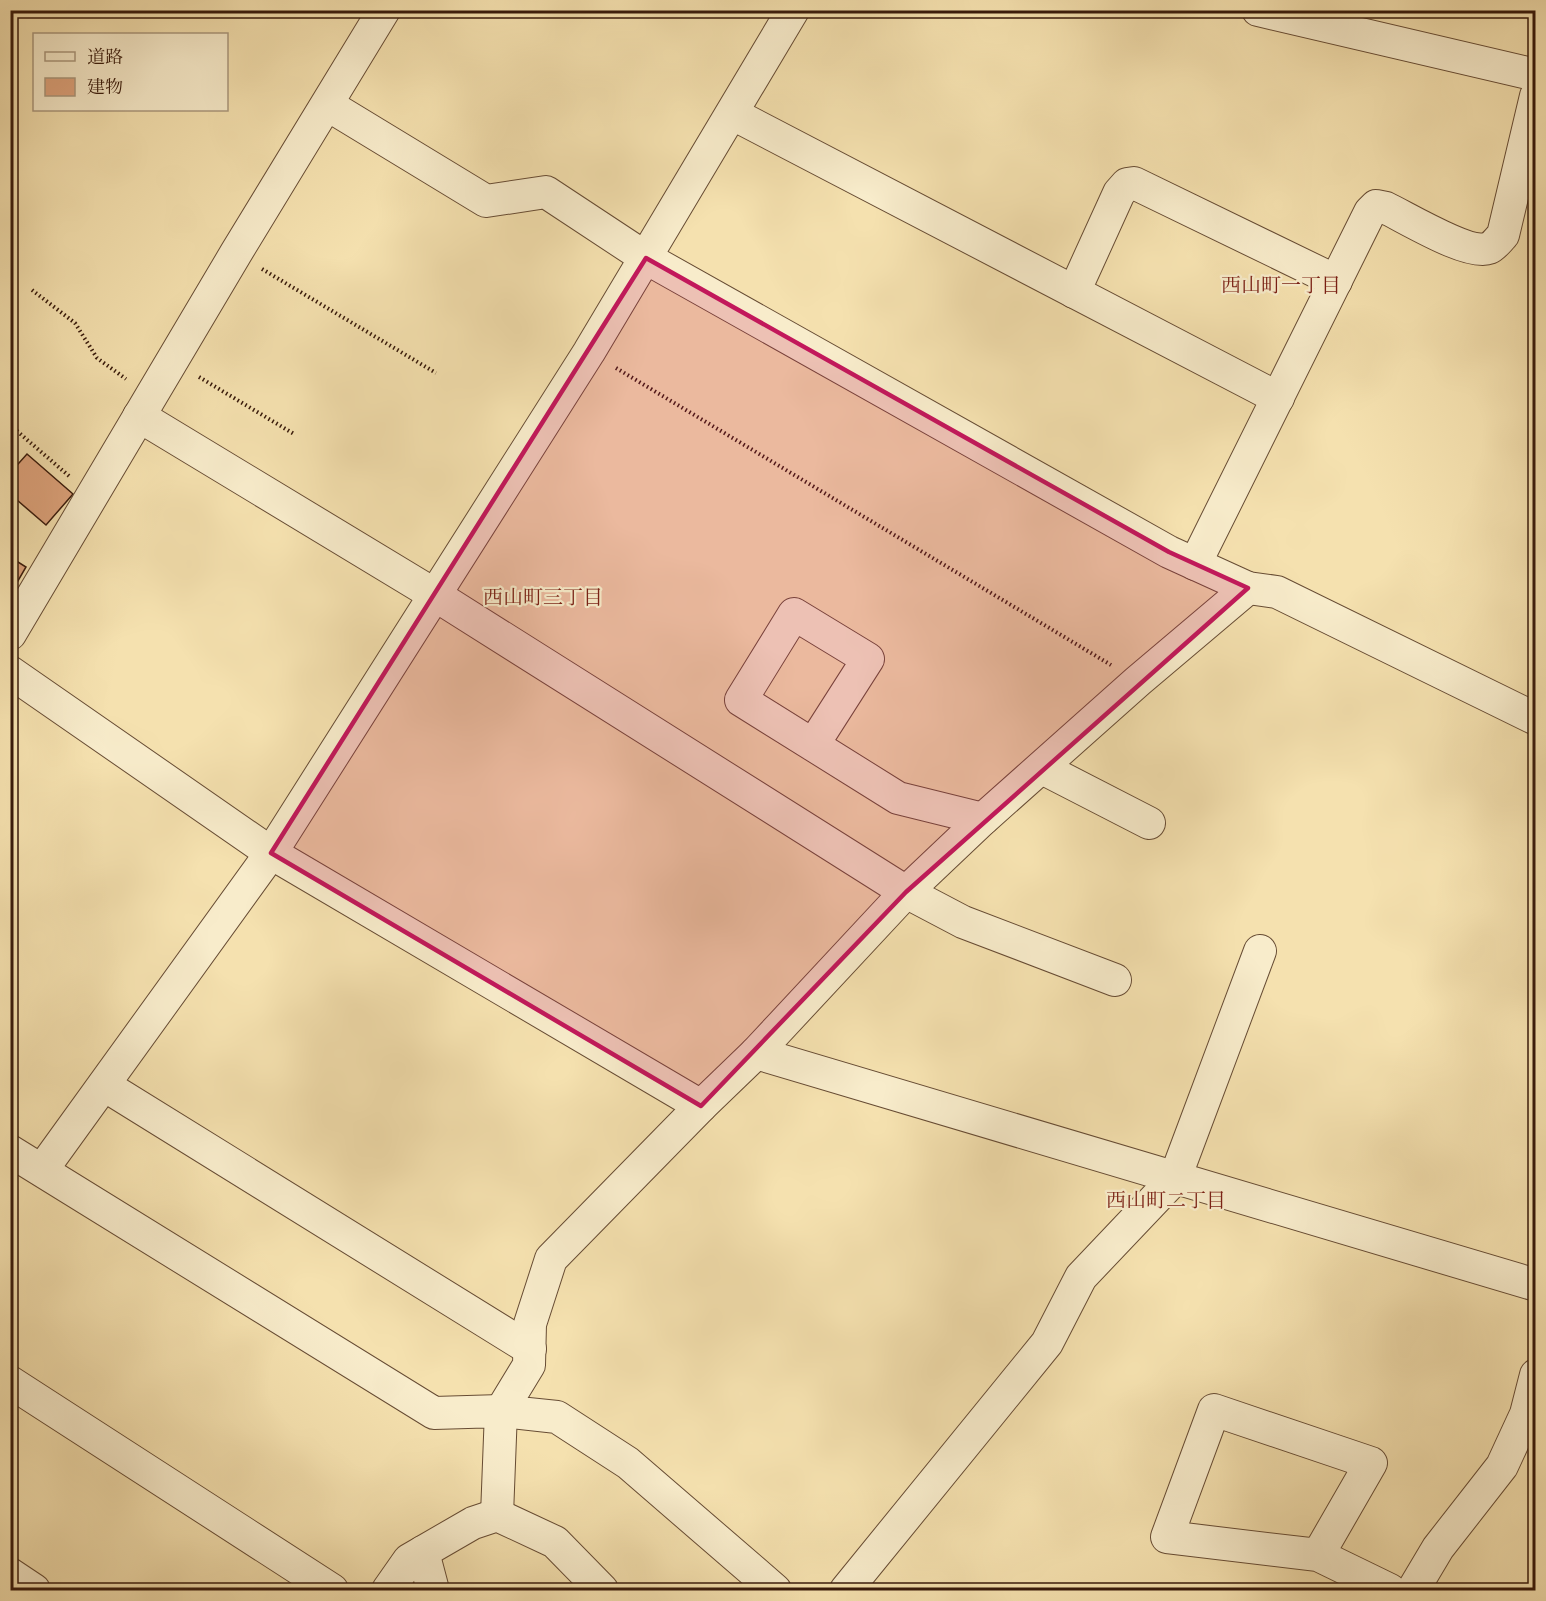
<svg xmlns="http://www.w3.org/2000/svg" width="1546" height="1601" font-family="'IM FELL English','Noto Serif JP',serif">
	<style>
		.building { fill: #dfa47d; stroke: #381a0b; stroke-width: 1.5 }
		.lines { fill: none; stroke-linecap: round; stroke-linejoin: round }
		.minor-casing { stroke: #674c34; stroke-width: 34 }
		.path { stroke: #381a0b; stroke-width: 4; stroke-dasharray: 1.5 3; stroke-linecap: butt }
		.minor { stroke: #f8eccb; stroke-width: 32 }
		.marked { fill: #c2185b; fill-opacity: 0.2; stroke: #c2185b; stroke-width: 4.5; stroke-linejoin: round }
		.labels { text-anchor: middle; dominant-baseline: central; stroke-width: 4.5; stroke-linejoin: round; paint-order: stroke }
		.neighbourhood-label { font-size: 20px; fill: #7a1f14; stroke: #f8eccb }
	</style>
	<rect width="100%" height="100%" fill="#f5e1af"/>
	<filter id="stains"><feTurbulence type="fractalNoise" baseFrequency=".00333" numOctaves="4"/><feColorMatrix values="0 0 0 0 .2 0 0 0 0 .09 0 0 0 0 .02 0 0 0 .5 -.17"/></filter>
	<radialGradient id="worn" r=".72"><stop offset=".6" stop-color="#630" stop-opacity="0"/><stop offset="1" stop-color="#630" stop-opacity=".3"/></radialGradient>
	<!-- building -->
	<g class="building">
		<polygon points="27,454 73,494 46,525 10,494 10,473"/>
		<polygon points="10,557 26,567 15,586 10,583"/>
	</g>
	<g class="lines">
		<defs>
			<g id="minor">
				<polyline points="1258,10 1536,75"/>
				<polyline points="328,105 486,201 546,192 646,258 1169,552 1248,588 1277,592 1536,719"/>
				<polyline points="733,114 1278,398"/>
				<polyline points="1074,292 1119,193 1127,184 1134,183 1336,281"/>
				<polyline points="139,416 435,595 906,892 963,922 1115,980"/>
				<path d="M1195,564l175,-352 6,-6 10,2c21,10 83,48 103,40 5,-2 10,-9 14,-13l33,-139"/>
				<polyline points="10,634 236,253 384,10"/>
				<polyline points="10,672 271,853 701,1106 756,1053 1536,1285"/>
				<polyline points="813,745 868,659 794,614 741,700 898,798 983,819"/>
				<polyline points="1042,768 1149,823"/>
				<polyline points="756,1053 906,892 983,819 1138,681 1248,588"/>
				<polyline points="104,1085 530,1349"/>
				<polyline points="701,1106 551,1259 530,1324 529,1365 501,1411 557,1417 628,1463 775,1590"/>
				<polyline points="10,1151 434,1413 501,1411 497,1515"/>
				<polyline points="42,1170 271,853 589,352 793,10"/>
				<polyline points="10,1382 332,1590"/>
				<polyline points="423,1552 433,1590"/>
				<polyline points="1318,1555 1371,1463 1214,1410 1167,1537 1318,1555 1390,1590"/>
				<polyline points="10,1574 34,1590"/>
				<polyline points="388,1590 409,1560 473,1523 497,1515 555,1542 602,1590"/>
				<polyline points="846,1590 1047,1343 1081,1277 1175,1178 1260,951"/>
				<polyline points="1413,1590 1438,1548 1502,1466 1526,1414 1536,1375"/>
			</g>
		</defs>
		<!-- minor casing -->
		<use href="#minor" class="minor-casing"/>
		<!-- path -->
		<g class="path">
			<polyline points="262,269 436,373"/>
			<polyline points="32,290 75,323 97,358 126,379"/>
			<polyline points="616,368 1111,665"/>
			<polyline points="199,377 294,434"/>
			<polyline points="10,425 69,476"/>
		</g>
		<!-- minor -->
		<use href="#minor" class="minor"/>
	</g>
	<!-- marked area -->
	<path class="marked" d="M646,258l523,294 79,36 -342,304 -205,214 -430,-253z"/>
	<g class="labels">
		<!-- neighbourhood labels -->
		<g class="neighbourhood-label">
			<text x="1281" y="286">西山町一丁目</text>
			<text x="543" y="598">西山町三丁目</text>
			<text x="1166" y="1201">西山町二丁目</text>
		</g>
	</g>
	<!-- margin -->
	<rect width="1546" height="1601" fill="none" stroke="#f5e1af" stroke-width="36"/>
	<rect x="12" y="12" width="1522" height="1577" fill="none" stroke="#381a0b" stroke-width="3"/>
	<rect x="18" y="18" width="1510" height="1565" fill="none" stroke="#381a0b" stroke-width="1.5"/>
	<!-- legend -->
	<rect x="33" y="33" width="195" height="78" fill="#f8eccb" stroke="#ab987e" stroke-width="1.5"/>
	<rect x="45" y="52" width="30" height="9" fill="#f8eccb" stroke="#ab987e" stroke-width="1.5"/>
	<text x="87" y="63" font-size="18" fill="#381a0b">道路</text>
	<rect x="45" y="78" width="30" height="18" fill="#dfa47d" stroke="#ab987e" stroke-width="1.5"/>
	<text x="87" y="93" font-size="18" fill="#381a0b">建物</text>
	<rect width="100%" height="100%" filter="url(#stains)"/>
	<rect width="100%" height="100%" fill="url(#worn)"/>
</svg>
